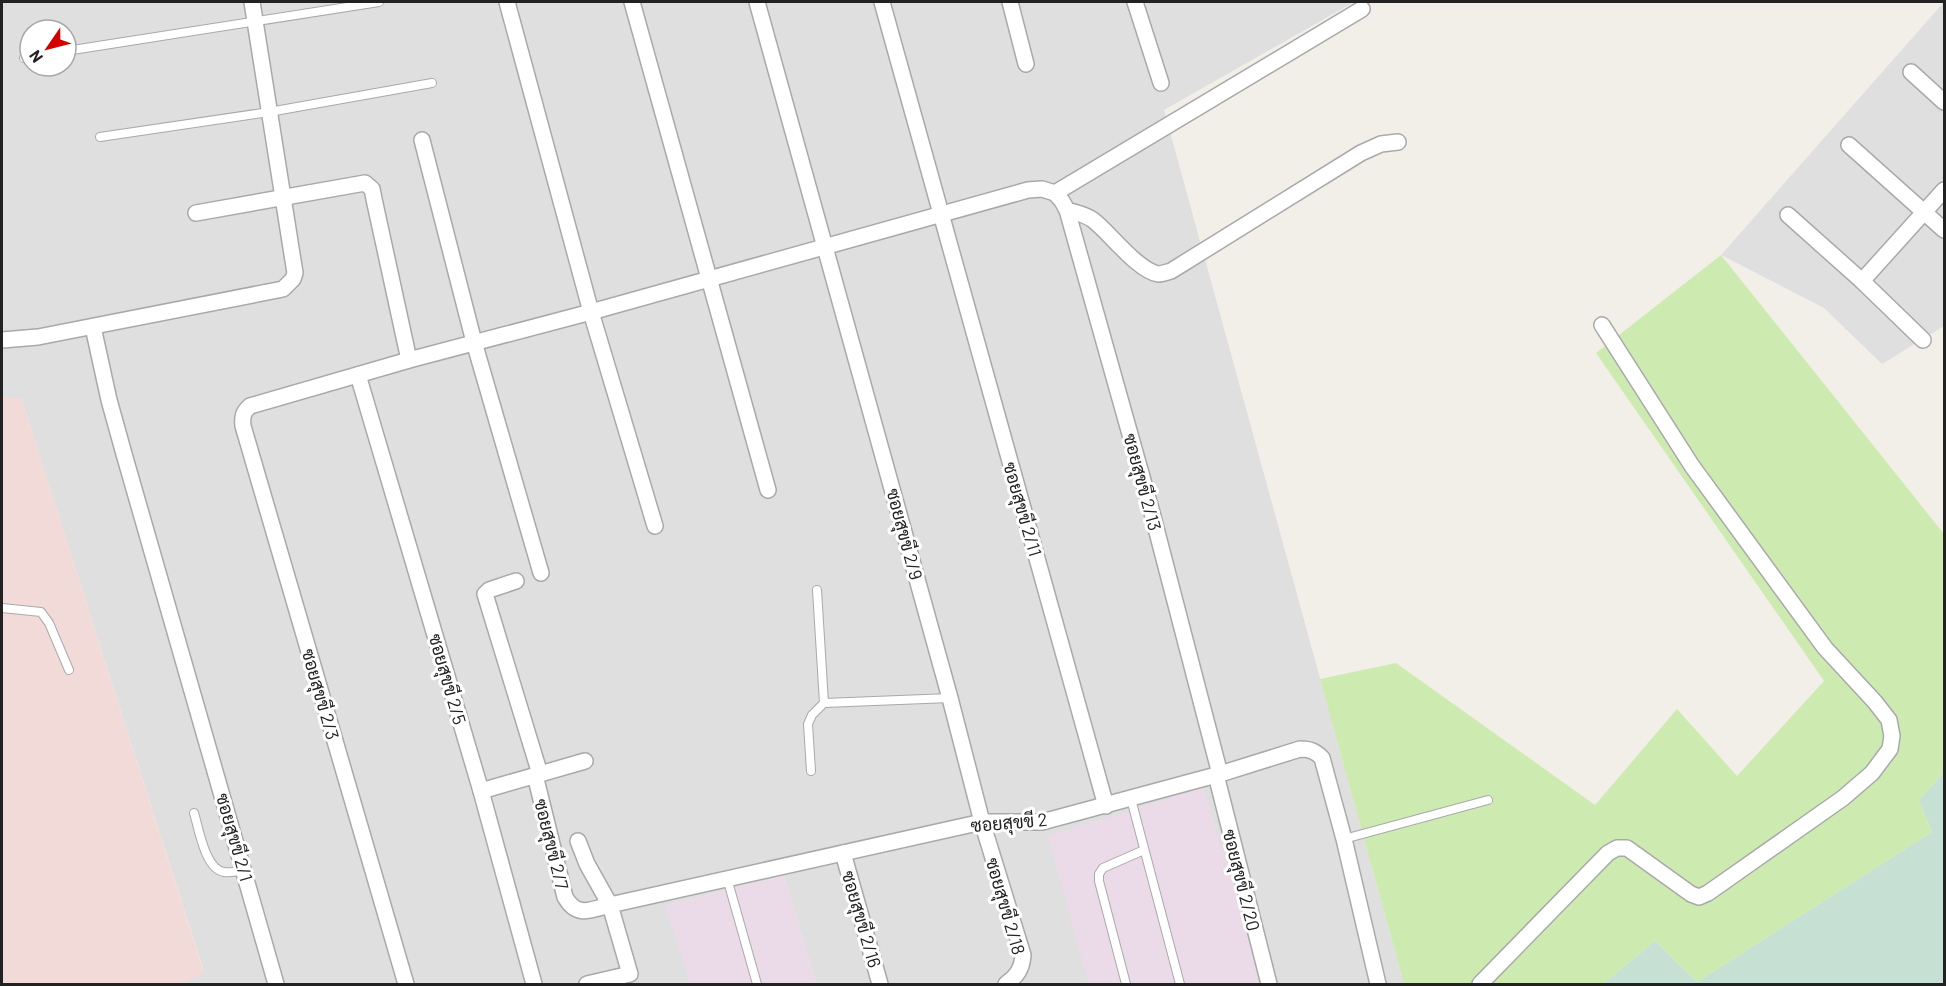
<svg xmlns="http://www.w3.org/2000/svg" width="1946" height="986" font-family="Barlow,Sarabun,sans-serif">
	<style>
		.residential { fill: #e0dfdf; fill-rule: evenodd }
		.commercial { fill: #f2dad9 }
		.industrial { fill: #ebdbe8 }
		.grass { fill: #cdebb0 }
		.wetland { fill: #c6e0d4 }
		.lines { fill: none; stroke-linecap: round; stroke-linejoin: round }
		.service-casing { stroke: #a9a9a9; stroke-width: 10 }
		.minor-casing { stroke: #a9a9a9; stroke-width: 18 }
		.service { stroke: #fff; stroke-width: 8 }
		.minor { stroke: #fff; stroke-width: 15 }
		.labels { text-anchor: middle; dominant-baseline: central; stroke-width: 6; stroke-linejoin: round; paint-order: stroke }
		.street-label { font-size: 18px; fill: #222; stroke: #fff }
	</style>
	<rect width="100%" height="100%" fill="#f2efe9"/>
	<!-- residential -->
	<g class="residential">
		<path d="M2,2h1352l-190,108 240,874h-588l-32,-108 -118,29 25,79h-509l22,-12 -183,-574h-19zM30,30h36v36h-36z"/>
		<polygon points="1944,2 1944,326 1882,364 1824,308 1721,255"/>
	</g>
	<!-- commercial -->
	<polygon class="commercial" points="2,398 21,398 204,973 182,984 2,984"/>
	<!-- industrial -->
	<g class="industrial">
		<polygon points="1203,788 1265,984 1089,984 1048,836"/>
		<polygon points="784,876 816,984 691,984 665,905"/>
	</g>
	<!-- grass -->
	<polygon class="grass" points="1721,255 1944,534 1944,772 1919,800 1932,832 1697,982 1655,941 1603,984 1404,984 1320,679 1396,663 1595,805 1677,709 1737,776 1824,681 1596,353"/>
	<!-- wetland -->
	<polygon class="wetland" points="1944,772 1944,984 1603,984 1655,941 1697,982 1932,832 1919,800"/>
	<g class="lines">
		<defs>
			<g id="service">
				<polyline points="66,51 379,2"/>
				<polyline points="24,58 30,57"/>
				<polyline points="100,137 269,112 432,83"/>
				<polyline points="817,590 824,703 950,698"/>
				<polyline points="2,608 41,612 49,623 69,670"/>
				<polyline points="811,771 808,724 812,715 824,703"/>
				<polyline points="1131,799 1180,984"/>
				<path d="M194,813c5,16 11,56 30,59 6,1 13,-1 19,-1"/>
				<polyline points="1344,839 1488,800"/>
				<polyline points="727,878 757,984"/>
				<polyline points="1126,984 1099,881 1099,874 1103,868 1144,850"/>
			</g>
			<g id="minor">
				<polyline points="507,2 591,312 655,526"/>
				<polyline points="632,2 768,490"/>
				<path d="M757,2l193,696 32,124 41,133c-1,14 -6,21 -17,29"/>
				<polyline points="882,2 1106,806"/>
				<polyline points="1010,2 1026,64"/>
				<polyline points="1135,2 1161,83"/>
				<polyline points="1911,72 1944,102"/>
				<polyline points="422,140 474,342 541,573"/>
				<polyline points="1849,145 1944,230"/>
				<polyline points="1055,193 1062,201 1067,210 1151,509 1220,774"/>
				<path d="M1067,210c9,3 18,4 26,10 17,13 44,50 65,54 4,0 9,-2 13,-3l190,-118 20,-9 17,-2"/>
				<polyline points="196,213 365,183 372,189 374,199 409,360"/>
				<polyline points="1788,215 1862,281 1923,340"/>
				<polyline points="1862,281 1944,190"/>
				<polyline points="93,327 109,400 124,454 276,984"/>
				<polyline points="2,340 38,337 283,289 293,279 295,273 252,2"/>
				<polyline points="358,375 481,791 534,984"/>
				<polyline points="516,581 489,590 485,594 540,774"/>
				<path d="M535,775l30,122c12,21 25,13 45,8l-23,-41 -9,-23"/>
				<polyline points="1216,775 1269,984"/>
				<polyline points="481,791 585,761"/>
				<polyline points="843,853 880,984"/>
				<path d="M406,984l-163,-558c-1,-9 0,-14 7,-20l159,-46 182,-48 437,-122 14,-1 13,4 307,-184"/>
				<path d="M587,984l43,-10 -20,-69 372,-83h60l178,-48 80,-25c10,0 15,2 22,9l22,81 34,145"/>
				<polyline points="1480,984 1608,853 1617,848 1627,848 1691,894 1699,897 1708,893 1843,798 1872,773 1890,749 1892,736 1889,720 1875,702 1825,648 1692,466 1602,325"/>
			</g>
		</defs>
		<!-- service casing -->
		<use href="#service" class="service-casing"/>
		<!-- minor casing -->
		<use href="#minor" class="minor-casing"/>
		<!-- service -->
		<use href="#service" class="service"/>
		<!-- minor -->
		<use href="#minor" class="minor"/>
	</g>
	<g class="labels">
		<!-- street labels -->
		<g class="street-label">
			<text transform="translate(1143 482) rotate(75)">ซอยสุขขี 2/13</text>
			<text transform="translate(1023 509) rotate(74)">ซอยสุขขี 2/11</text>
			<text transform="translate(905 534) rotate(75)">ซอยสุขขี 2/9</text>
			<text transform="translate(448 679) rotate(74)">ซอยสุขขี 2/5</text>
			<text transform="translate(321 694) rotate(74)">ซอยสุขขี 2/3</text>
			<text transform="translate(1009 822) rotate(-5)">ซอยสุขขี 2</text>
			<text transform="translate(235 837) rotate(74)">ซอยสุขขี 2/1</text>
			<text transform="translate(552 844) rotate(76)">ซอยสุขขี 2/7</text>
			<text transform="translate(1242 880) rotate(76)">ซอยสุขขี 2/20</text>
			<text transform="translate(1006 906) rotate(74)">ซอยสุขขี 2/18</text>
			<text transform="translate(862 919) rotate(74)">ซอยสุขขี 2/16</text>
		</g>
	</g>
	<!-- border -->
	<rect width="1946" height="986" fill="none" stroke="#222222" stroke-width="6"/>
	<!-- north arrow -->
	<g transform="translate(48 48) rotate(235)"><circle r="28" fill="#ffffff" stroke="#a7a7a7" stroke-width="1.5"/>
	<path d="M0-4.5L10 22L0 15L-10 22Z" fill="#d40000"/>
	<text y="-9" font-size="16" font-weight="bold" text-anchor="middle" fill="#222222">N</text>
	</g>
</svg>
